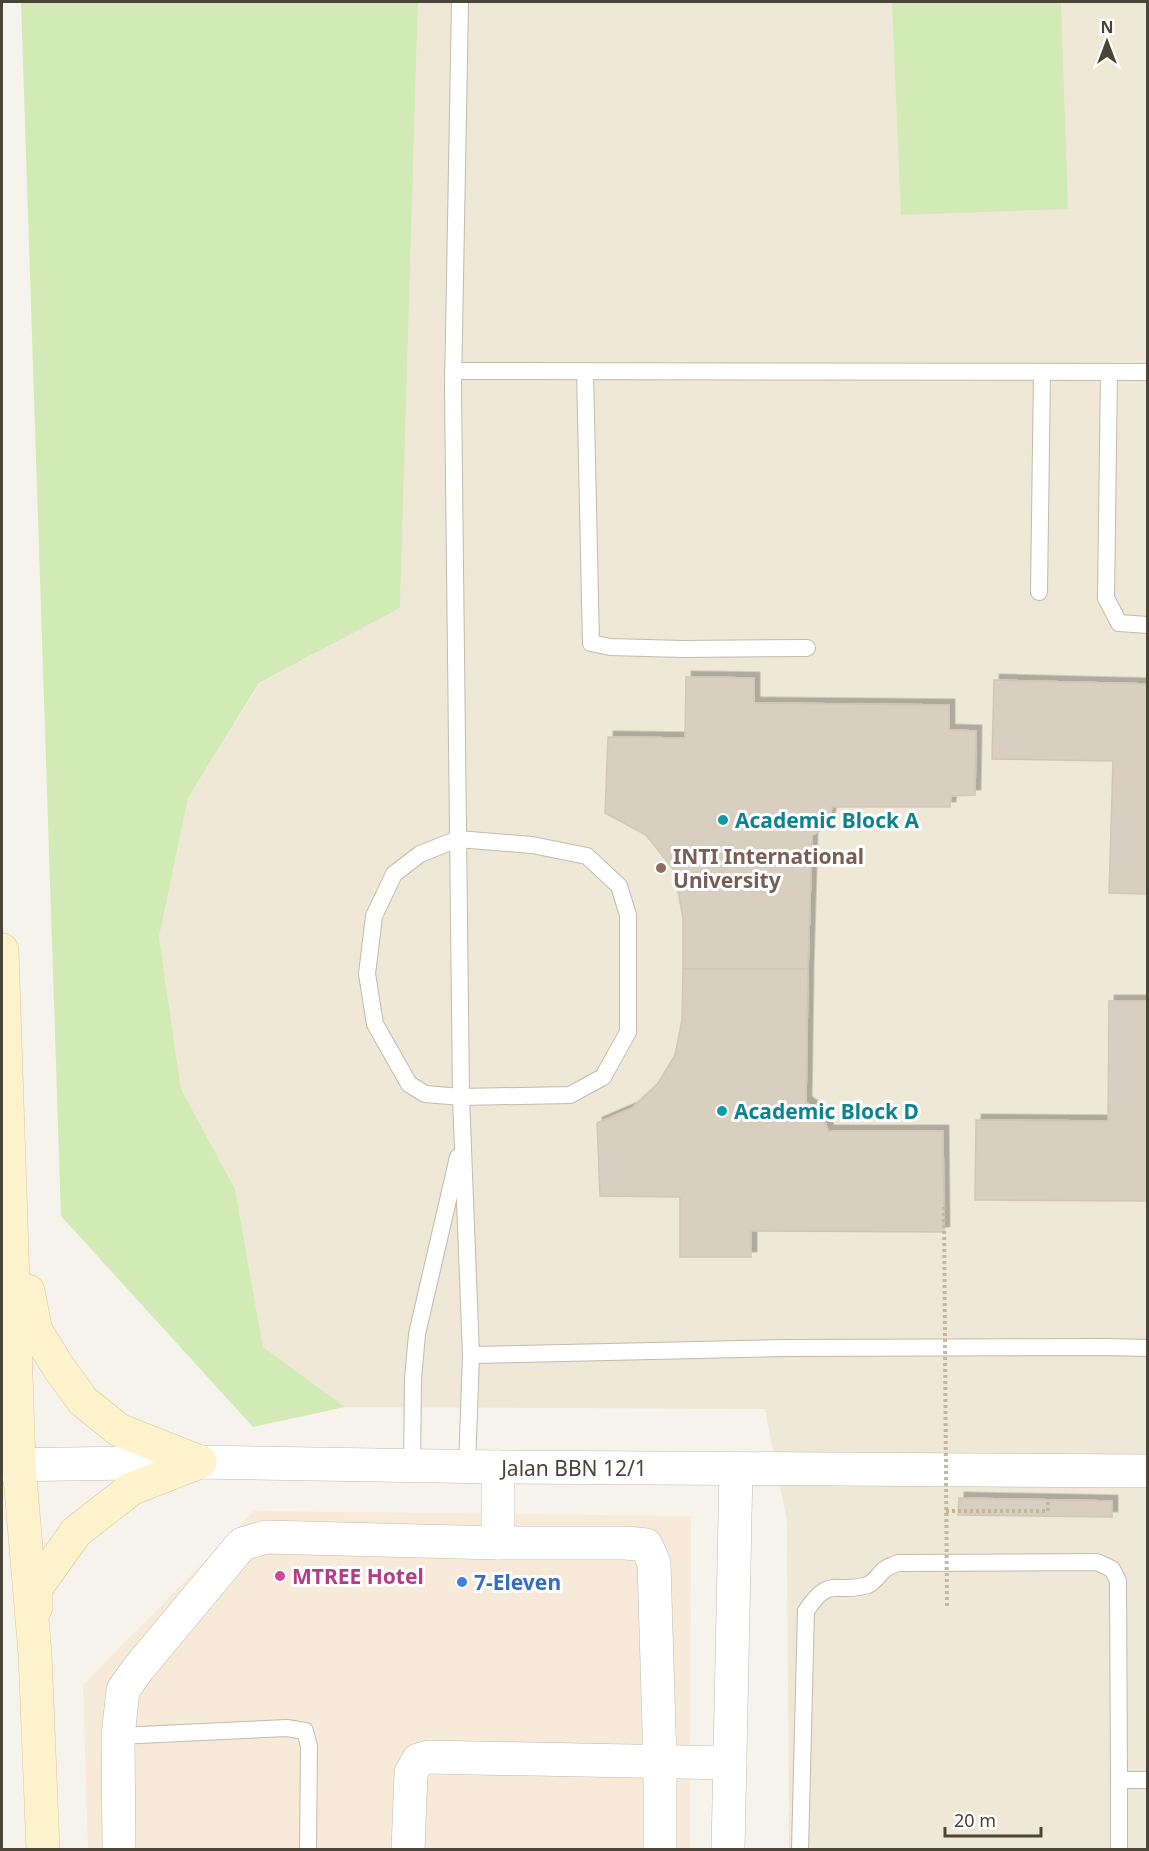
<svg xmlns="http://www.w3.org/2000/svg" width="1149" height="1851" font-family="'Noto Sans',sans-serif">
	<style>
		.commercial { fill: #f7ead8 }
		.education { fill: #efe8d6 }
		.green { fill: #d2eab5 }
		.building { fill: #d8cfc1; stroke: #d3c7b4; stroke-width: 1.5; filter: url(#shadow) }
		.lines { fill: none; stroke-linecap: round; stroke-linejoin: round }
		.service-casing { stroke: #c2bbae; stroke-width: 18 }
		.minor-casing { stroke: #c2bbae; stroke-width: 34 }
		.tertiary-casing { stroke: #c2bbae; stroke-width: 34 }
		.secondary-casing { stroke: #d6c79b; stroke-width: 34 }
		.path { stroke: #c4b79f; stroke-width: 4; stroke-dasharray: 3 3; stroke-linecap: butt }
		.service { stroke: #fff; stroke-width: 16 }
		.minor { stroke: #fff; stroke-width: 33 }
		.tertiary { stroke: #fff; stroke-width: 33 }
		.secondary { stroke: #fff3cd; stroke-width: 33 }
		.path-bridge { stroke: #c4b79f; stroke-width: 4; stroke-dasharray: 3 3; stroke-linecap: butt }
		.culture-dot { fill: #0f9aa8; stroke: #fff; stroke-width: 2 }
		.education-dot { fill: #8d6e63; stroke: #fff; stroke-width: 2 }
		.hotel-dot { fill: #d1479c; stroke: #fff; stroke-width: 2 }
		.shop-dot { fill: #3f7fe0; stroke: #fff; stroke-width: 2 }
		.labels { text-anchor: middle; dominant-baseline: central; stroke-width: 6; stroke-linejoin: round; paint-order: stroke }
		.culture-label { font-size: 21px; font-weight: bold; fill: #0d838f; stroke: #fff; text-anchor: start }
		.education-label { font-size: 21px; font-weight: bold; fill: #785e54; stroke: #fff; text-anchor: start }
		.street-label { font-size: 21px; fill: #4b4439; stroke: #fff }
		.hotel-label { font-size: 21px; font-weight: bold; fill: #b23c85; stroke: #fff; text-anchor: start }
		.shop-label { font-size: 21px; font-weight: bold; fill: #366cbe; stroke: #fff; text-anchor: start }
	</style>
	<defs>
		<filter id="shadow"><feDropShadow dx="5.5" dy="-5.5" stdDeviation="0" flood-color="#0004"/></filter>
	</defs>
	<rect width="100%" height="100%" fill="#f6f3ec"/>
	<!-- commercial -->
	<polygon class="commercial" points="254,1511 691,1516 690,1849 88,1849 83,1685"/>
	<!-- education -->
	<polygon class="education" points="418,2 1147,2 1147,1849 789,1849 787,1521 765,1409 345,1407 263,1347 235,1189 181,1089 159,937 188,798 260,683 400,608"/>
	<!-- green -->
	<g class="green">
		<polygon points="21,2 418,2 400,608 259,683 188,798 159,937 181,1089 235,1189 263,1347 345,1407 253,1427 61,1216"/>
		<polygon points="892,2 1061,2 1068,209 901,215"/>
	</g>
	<!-- building -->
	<g class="building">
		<polygon points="686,677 754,678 754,703 949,705 949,730 976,731 975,795 951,796 950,807 832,807 827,827 812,835 808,969 683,969 683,918 674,870 646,835 605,813 608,737 685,738"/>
		<polygon points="994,680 1148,684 1148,894 1109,893 1113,761 992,759"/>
		<polygon points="683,969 808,969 806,1102 823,1115 828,1131 943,1131 944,1232 751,1231 751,1257 680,1257 680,1197 600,1196 597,1123 632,1108 657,1085 675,1055 682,1020"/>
		<polygon points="1109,1001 1148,1001 1148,1201 975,1200 976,1120 1108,1121"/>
		<polygon points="959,1498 1112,1501 1112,1517 958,1515"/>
	</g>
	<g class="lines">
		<defs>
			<g id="service">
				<polyline points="460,2 453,389 461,1097 471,1355 467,1467"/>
				<polyline points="453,371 1148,372"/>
				<polyline points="585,371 591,643 610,647 683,649 807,648"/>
				<polyline points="1109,372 1106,598 1119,623 1148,625"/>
				<polyline points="1039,592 1042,372"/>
				<polygon points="458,839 532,845 587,856 619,886 628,915 628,1032 603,1077 570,1095 461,1097 425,1094 409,1084 375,1024 367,974 374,916 394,874 420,854"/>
				<polyline points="471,1355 786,1348 1107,1347 1148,1348"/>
				<polyline points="412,1465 413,1379 417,1334 458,1157"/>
				<polyline points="118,1736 287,1728 305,1731 309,1746 308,1850"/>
				<polyline points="1119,1780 1119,1850"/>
				<path d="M800,1850l6,-239c25,-37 29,-16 62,-26 7,-3 11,-11 17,-16 4,-3 9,-4 13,-6l199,-1 15,7 6,12 1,199h29"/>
			</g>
			<g id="minor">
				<polyline points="498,1467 498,1543"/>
				<polyline points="119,1850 118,1736 123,1690 138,1669 242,1544 266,1537 498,1543 626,1543 646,1545 654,1563 660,1762 660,1850"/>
				<polyline points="408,1850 411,1773 418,1760 428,1757 730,1763"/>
				<polyline points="728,1850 736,1469"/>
			</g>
			<polyline id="tertiary" points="2,1465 200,1462 498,1467 1148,1471"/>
			<g id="secondary">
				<polyline points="2,950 19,1465 35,1654 43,1850"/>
				<polyline points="28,1291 36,1331 59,1368 83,1401 119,1430 200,1462"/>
				<polyline points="36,1607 36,1588 76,1532 131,1489 200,1462"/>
			</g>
		</defs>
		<!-- service casing -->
		<use href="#service" class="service-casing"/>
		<!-- minor casing -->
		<use href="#minor" class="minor-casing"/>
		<!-- tertiary casing -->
		<use href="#tertiary" class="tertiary-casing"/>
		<!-- secondary casing -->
		<use href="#secondary" class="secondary-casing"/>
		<!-- path -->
		<polyline class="path" points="946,1511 1048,1511 1048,1502"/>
		<!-- service -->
		<use href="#service" class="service"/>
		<!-- minor -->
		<use href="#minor" class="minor"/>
		<!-- tertiary -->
		<use href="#tertiary" class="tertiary"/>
		<!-- secondary -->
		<use href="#secondary" class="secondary"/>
		<!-- path-bridge -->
		<polyline class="path-bridge" points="944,1207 947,1606"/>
	</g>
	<!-- markers -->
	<g class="culture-dot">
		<circle cx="723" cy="820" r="6"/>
		<circle cx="722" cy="1111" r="6"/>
	</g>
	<circle class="education-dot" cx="661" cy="868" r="6"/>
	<circle class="hotel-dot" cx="280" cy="1576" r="6"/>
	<circle class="shop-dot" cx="462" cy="1582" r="6"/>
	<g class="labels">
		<!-- culture labels -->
		<g class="culture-label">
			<text x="735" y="820">Academic Block A</text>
			<text x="734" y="1111">Academic Block D</text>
		</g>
		<!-- education labels -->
		<g class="education-label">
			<text x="673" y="856">INTI International<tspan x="673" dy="24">University</tspan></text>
		</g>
		<!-- street labels -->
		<g class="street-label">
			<text x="574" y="1468">Jalan BBN 12/1</text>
		</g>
		<!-- hotel labels -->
		<g class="hotel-label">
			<text x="292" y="1576">MTREE Hotel</text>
		</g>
		<!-- shop labels -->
		<g class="shop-label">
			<text x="474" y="1582">7-Eleven</text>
		</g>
	</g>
	<!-- border -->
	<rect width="1149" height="1851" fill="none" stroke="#4b4439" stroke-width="6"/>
	<!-- north arrow -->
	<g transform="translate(1107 42)" stroke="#ffffff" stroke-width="4.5" paint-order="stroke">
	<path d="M0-4.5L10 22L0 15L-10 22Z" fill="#4b4439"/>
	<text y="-9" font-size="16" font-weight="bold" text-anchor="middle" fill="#4b4439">N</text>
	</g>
	<!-- scale -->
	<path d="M945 1827v9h96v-9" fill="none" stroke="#4b4439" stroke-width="3"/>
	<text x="954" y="1827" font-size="18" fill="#4b4439" stroke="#ffffff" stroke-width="4.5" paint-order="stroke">20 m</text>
</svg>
